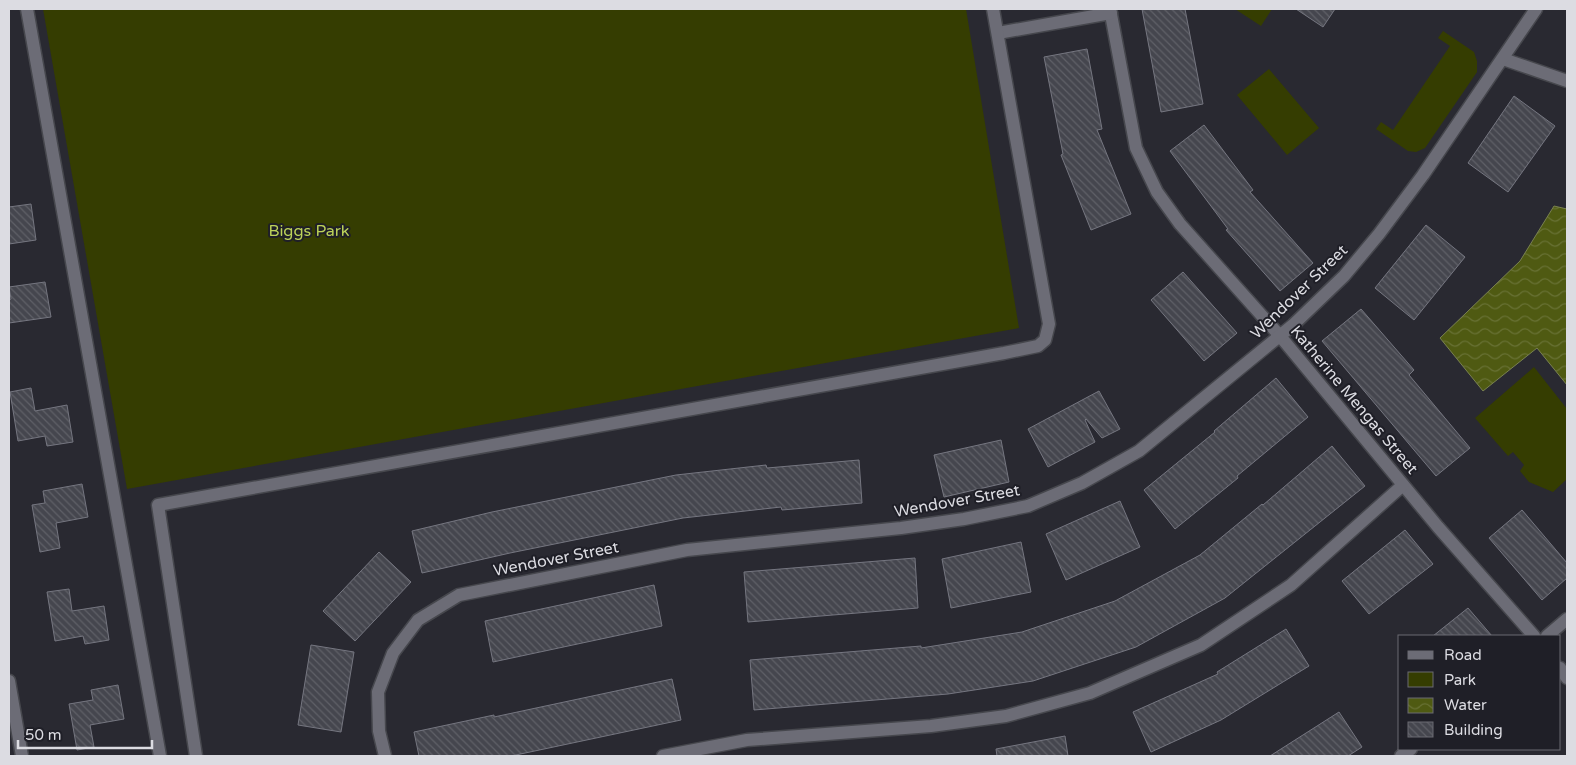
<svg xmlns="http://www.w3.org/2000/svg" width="1576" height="765" font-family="'Varela Round',sans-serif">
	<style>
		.green { fill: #353d01 }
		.water { fill: url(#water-waves); stroke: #798150 }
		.building { fill: url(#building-back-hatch); stroke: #757680 }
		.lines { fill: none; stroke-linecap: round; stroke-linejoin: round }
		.street-casing { stroke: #46474d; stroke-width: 15 }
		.street { stroke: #6c6c76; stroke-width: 12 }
		.labels { text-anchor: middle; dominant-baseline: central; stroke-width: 4; stroke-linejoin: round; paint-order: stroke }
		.park-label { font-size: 16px; fill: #bcd259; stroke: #1f1f27 }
		.street-label { font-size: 16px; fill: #dcdce2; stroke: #1f1f27 }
	</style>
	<defs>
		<pattern id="water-waves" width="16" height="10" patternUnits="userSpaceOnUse" patternTransform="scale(1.25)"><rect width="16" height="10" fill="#4f5a12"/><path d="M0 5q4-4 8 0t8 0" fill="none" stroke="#687134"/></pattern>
		<pattern id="building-back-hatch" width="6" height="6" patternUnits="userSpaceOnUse" patternTransform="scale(1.25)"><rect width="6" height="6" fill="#45464e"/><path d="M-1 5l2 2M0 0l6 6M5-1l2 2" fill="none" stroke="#5f6067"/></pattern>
	</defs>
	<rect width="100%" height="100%" fill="#292931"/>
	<!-- green -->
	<g class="green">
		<polygon points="43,9 966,9 1019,328 127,489"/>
		<polygon points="1235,9 1272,9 1261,26"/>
		<polygon points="1443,31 1474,52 1477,61 1477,72 1425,148 1416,152 1408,151 1376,129 1381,122 1393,130 1450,46 1438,38"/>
		<polygon points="1269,69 1319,128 1287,155 1237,95"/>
		<polygon points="1534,367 1567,409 1567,479 1553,492 1529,482 1520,471 1524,465 1513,452 1508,456 1475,418"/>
	</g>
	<!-- water -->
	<polygon class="water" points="1554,206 1567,209 1567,385 1537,348 1483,391 1440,338 1520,261"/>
	<!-- building -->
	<g class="building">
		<polygon points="1142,9 1185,9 1203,104 1161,112"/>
		<polygon points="1296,9 1335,9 1323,27"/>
		<polygon points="1087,49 1102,129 1097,130 1131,214 1091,230 1061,155 1063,154 1044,57"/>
		<polygon points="1514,96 1555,126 1508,192 1468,163"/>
		<polygon points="1204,125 1253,190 1250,192 1313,263 1280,291 1226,230 1228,229 1170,151"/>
		<polygon points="31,204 36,240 9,244 9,207"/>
		<polygon points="1426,225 1465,257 1414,320 1375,288"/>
		<polygon points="1183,272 1237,333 1204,361 1151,300"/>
		<polygon points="45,282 51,317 9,323 9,300 11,299 9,287"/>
		<polygon points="1361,309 1414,370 1409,375 1470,448 1436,476 1322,341"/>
		<polygon points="1276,378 1308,417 1237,476 1238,478 1175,529 1144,490 1215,432 1214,431"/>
		<polygon points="31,388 35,411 67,405 73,442 47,446 45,436 18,441 10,392"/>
		<polygon points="1099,391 1120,429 1102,438 1086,419 1085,420 1095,442 1048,467 1028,429"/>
		<polygon points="1001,440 1009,482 944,497 934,455"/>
		<polygon points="1332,446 1365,486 1225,598 1136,647 1033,681 948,694 754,710 750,660 921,646 921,648 1022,632 1115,601 1200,555 1262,504 1263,505"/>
		<polygon points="859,460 862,503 782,510 781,507 683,518 510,553 422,573 412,531 492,512 676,475 766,465 767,468"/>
		<polygon points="82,484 88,517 56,523 60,548 40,552 32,505 45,503 43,491"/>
		<polygon points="1120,501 1140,547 1066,580 1046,534"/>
		<polygon points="1522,510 1567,563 1567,578 1542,600 1489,538"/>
		<polygon points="1405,530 1433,564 1369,614 1342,581"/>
		<polygon points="1021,542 1031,592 951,608 942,559"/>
		<polygon points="379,552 411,582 355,641 323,611"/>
		<polygon points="915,558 918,608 748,622 744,572"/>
		<polygon points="654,585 662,626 493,662 485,621"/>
		<polygon points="69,589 72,611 104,606 109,640 85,644 83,636 55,641 47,592"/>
		<polygon points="1468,608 1492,636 1433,636"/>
		<polygon points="1286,629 1309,666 1221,720 1151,752 1133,712 1218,674 1217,672"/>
		<polygon points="311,645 354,652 341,732 298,725"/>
		<polygon points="672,679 681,720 511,756 419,756 414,732 494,715 494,717"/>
		<polygon points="118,685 124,719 90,725 94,747 77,750 69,704 93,700 91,690"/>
		<polygon points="1339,712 1362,747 1348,756 1270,756"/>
		<polygon points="1065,736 1068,756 997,756 996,749"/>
	</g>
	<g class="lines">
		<defs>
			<g id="street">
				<polyline points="27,9 160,756"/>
				<polyline points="1110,9 1136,148 1157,192 1180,224 1280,336 1438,527 1534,636"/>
				<polyline points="998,33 1111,13"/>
				<polyline points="1503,59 1567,81"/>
				<polyline points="1547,636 1567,619"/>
				<polyline points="1560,668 1567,678"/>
				<polyline points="9,681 22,756"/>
				<polyline points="196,756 158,505 1004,353 1038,346 1045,340 1049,324 993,9"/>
				<polyline points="385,756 379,731 378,692 393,653 418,620 459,595 687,550 901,528 964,519 1028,506 1082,483 1139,451 1293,325 1344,276 1379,234 1423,175 1536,9"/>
				<polyline points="663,756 747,740 931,726 1006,716 1090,693 1201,645 1291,585 1403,485"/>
				<polyline points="1401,756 1411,749"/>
			</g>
		</defs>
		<!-- street casing -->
		<use href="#street" class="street-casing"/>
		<!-- street -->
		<use href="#street" class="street"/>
	</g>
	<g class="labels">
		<!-- park labels -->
		<g class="park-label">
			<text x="309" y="231">Biggs Park</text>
		</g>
		<!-- street labels -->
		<g class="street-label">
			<text transform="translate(1299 292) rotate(-44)">Wendover Street</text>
			<text transform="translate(1354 400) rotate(50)">Katherine Mengas Street</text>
			<text transform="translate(957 501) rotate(-10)">Wendover Street</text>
			<text transform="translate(556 559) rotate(-11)">Wendover Street</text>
		</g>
	</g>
	<!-- border -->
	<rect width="1576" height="765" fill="none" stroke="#dcdce2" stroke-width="20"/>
	<!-- legend -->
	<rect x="1398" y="635" width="162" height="115" fill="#1f1f27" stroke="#6b6b72"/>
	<rect x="1408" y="651" width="25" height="8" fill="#6c6c76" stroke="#6b6b72"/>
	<text x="1444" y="660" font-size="15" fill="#dcdce2">Road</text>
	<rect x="1408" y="672" width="25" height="15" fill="#353d01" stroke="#6b6b72"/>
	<text x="1444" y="685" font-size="15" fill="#dcdce2">Park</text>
	<rect x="1408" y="698" width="25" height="15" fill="url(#water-waves)" stroke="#6b6b72"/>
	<text x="1444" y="710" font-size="15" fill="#dcdce2">Water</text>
	<rect x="1408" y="722" width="25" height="15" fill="url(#building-back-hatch)" stroke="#6b6b72"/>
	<text x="1444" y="735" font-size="15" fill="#dcdce2">Building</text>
	<!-- scale -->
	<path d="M18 740v8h134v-8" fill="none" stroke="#dcdce2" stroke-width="2.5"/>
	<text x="25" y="740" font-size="15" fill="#dcdce2" stroke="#1f1f27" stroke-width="4" paint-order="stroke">50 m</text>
</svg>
